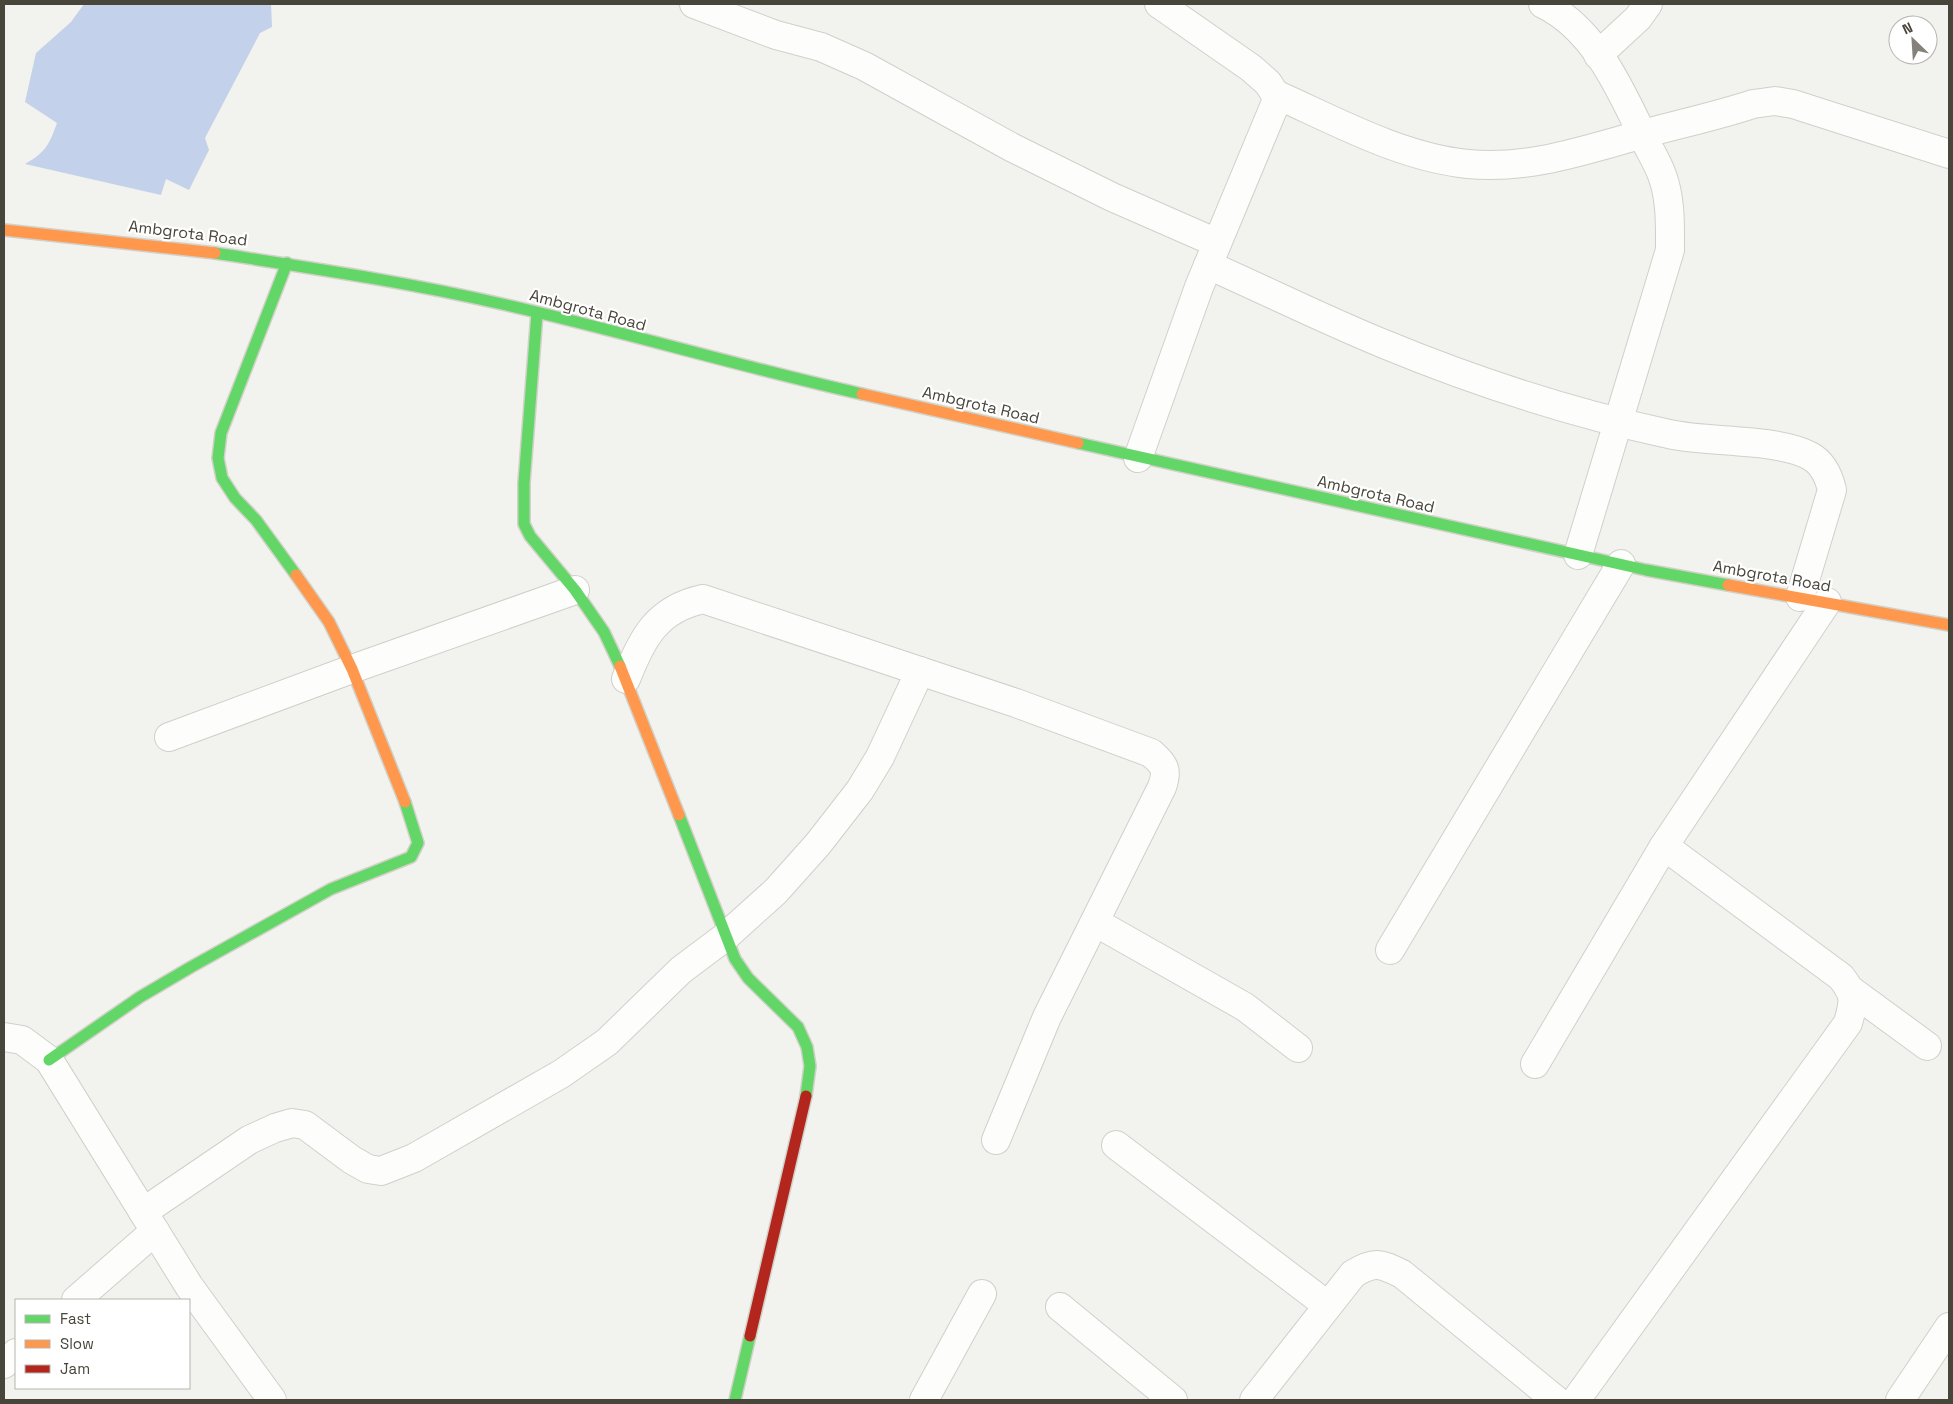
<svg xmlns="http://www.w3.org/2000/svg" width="1953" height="1404" font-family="'Space Grotesk',sans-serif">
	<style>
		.water { fill: #c3d2ea }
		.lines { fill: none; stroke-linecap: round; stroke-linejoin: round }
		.street-casing { stroke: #d0d0cb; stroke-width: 30 }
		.fast-casing { stroke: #d2d1c8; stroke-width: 14 }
		.slow-casing { stroke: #d2d1c8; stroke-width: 14 }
		.jam-casing { stroke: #d2d1c8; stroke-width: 14 }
		.street { stroke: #fdfdfc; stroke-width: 28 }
		.fast { stroke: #63d668; stroke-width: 11 }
		.slow { stroke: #ff974d; stroke-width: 11 }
		.jam { stroke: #b3261e; stroke-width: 11 }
		.labels { text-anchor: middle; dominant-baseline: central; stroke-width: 4.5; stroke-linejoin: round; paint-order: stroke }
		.street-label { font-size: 16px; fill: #48453a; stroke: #fff }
	</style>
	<rect width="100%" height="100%" fill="#f2f2ee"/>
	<!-- water -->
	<path class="water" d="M84,4h187l1,23 -12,6 -55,105 4,12 -20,40 -23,-11 -5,16 -136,-31c21,-12 24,-19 32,-41l-32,-21 11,-49 35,-31z"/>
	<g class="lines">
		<defs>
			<g id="street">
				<polyline points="694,4 776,35 821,47 864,66 1013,148 1112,197 1217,243"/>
				<path d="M1543,4c50,24 76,82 99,130 6,14 15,27 20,41 9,24 8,51 8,75l-92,305"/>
				<polyline points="1598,55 1638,18 1648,4"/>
				<path d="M1275,94c61,27 125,63 193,70 61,6 117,-14 175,-30 36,-10 74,-18 110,-30l22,-3 18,3 156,50"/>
				<path d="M1208,265c59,26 117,55 176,79 92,38 188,69 285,90 39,9 108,4 141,22 13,7 19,21 22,34l-32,107"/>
				<polyline points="1138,458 1199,287 1276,102 1275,94 1268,83 1251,68 1159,4"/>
				<path d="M626,679c16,-41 31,-70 77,-80l313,104 135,50c14,12 17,17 11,34l-115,230 -51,123"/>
				<polyline points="169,737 352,669 575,590"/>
				<polyline points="1095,922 1245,1007 1298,1048"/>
				<polyline points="1390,950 1621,564"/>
				<polyline points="1852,991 1927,1046"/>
				<polyline points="4,1037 22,1040 49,1060 189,1286 272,1400"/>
				<polyline points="1535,1064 1664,846 1827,602"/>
				<polyline points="1116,1145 1327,1305"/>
				<polyline points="143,1212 249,1140 275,1128 292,1123 305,1125 352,1160 368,1169 381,1171 414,1158 561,1074 607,1042 681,970 725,937 776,891 818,844 860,790 880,757 920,671"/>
				<polyline points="76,1300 155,1231"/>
				<polyline points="1060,1307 1173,1400"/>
				<polyline points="4,1364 16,1353"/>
				<polyline points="924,1400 982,1294"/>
				<path d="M1254,1400l99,-126c21,-13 27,-11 49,0l154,126"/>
				<path d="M1576,1400l272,-377c6,-22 8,-27 -7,-46l-177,-131"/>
				<polyline points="1900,1400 1949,1327"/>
			</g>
			<g id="fast">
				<path d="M215,253c96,15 192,29 287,51 120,27 239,63 360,90"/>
				<polyline points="287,263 221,433 218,458 222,478 235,498 256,520 296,575"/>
				<polyline points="537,313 524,483 524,524 530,536 575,590 604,632 620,666"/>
				<polyline points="1078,443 1646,570 1728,585"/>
				<polyline points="679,815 735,959 748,978 798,1027 807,1047 810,1066 806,1096"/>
				<polyline points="49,1060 140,997 191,967 331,889 411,857 418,843 405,802"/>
				<polyline points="735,1400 750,1336"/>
			</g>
			<g id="slow">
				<polyline points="4,230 215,253"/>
				<polyline points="862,394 1078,443"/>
				<polyline points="296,575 329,622 352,669 405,802"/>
				<polyline points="1728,585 1949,625"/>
				<polyline points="620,666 679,815"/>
			</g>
			<polyline id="jam" points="750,1336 806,1096"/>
		</defs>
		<!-- street casing -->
		<use href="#street" class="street-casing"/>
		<!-- fast casing -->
		<use href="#fast" class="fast-casing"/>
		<!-- slow casing -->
		<use href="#slow" class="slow-casing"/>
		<!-- jam casing -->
		<use href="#jam" class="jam-casing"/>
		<!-- street -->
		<use href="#street" class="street"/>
		<!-- fast -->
		<use href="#fast" class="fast"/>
		<!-- slow -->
		<use href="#slow" class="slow"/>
		<!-- jam -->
		<use href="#jam" class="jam"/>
	</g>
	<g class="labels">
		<!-- street labels -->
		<g class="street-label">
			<text transform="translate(188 233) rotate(7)">Ambgrota Road</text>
			<text transform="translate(588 310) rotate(15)">Ambgrota Road</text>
			<text transform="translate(981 405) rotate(13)">Ambgrota Road</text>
			<text transform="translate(1376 494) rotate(13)">Ambgrota Road</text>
			<text transform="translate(1772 576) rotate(10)">Ambgrota Road</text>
		</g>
	</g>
	<!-- border -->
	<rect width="1953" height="1404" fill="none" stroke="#48453a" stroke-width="10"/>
	<!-- legend -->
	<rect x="15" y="1299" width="175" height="90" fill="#ffffff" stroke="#b6b5b0"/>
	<rect x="25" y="1315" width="25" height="8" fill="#63d668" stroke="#b6b5b0"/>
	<text x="60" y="1324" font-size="15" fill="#48453a">Fast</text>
	<rect x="25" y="1340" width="25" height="8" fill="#ff974d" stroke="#b6b5b0"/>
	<text x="60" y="1349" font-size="15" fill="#48453a">Slow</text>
	<rect x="25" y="1365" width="25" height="8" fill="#b3261e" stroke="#b6b5b0"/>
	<text x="60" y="1374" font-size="15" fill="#48453a">Jam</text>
	<!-- north arrow -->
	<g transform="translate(1913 40) rotate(335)"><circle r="24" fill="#ffffff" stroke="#b6b5b0"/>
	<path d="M0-4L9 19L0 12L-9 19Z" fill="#848279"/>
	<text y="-8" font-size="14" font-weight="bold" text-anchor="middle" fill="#48453a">N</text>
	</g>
</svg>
